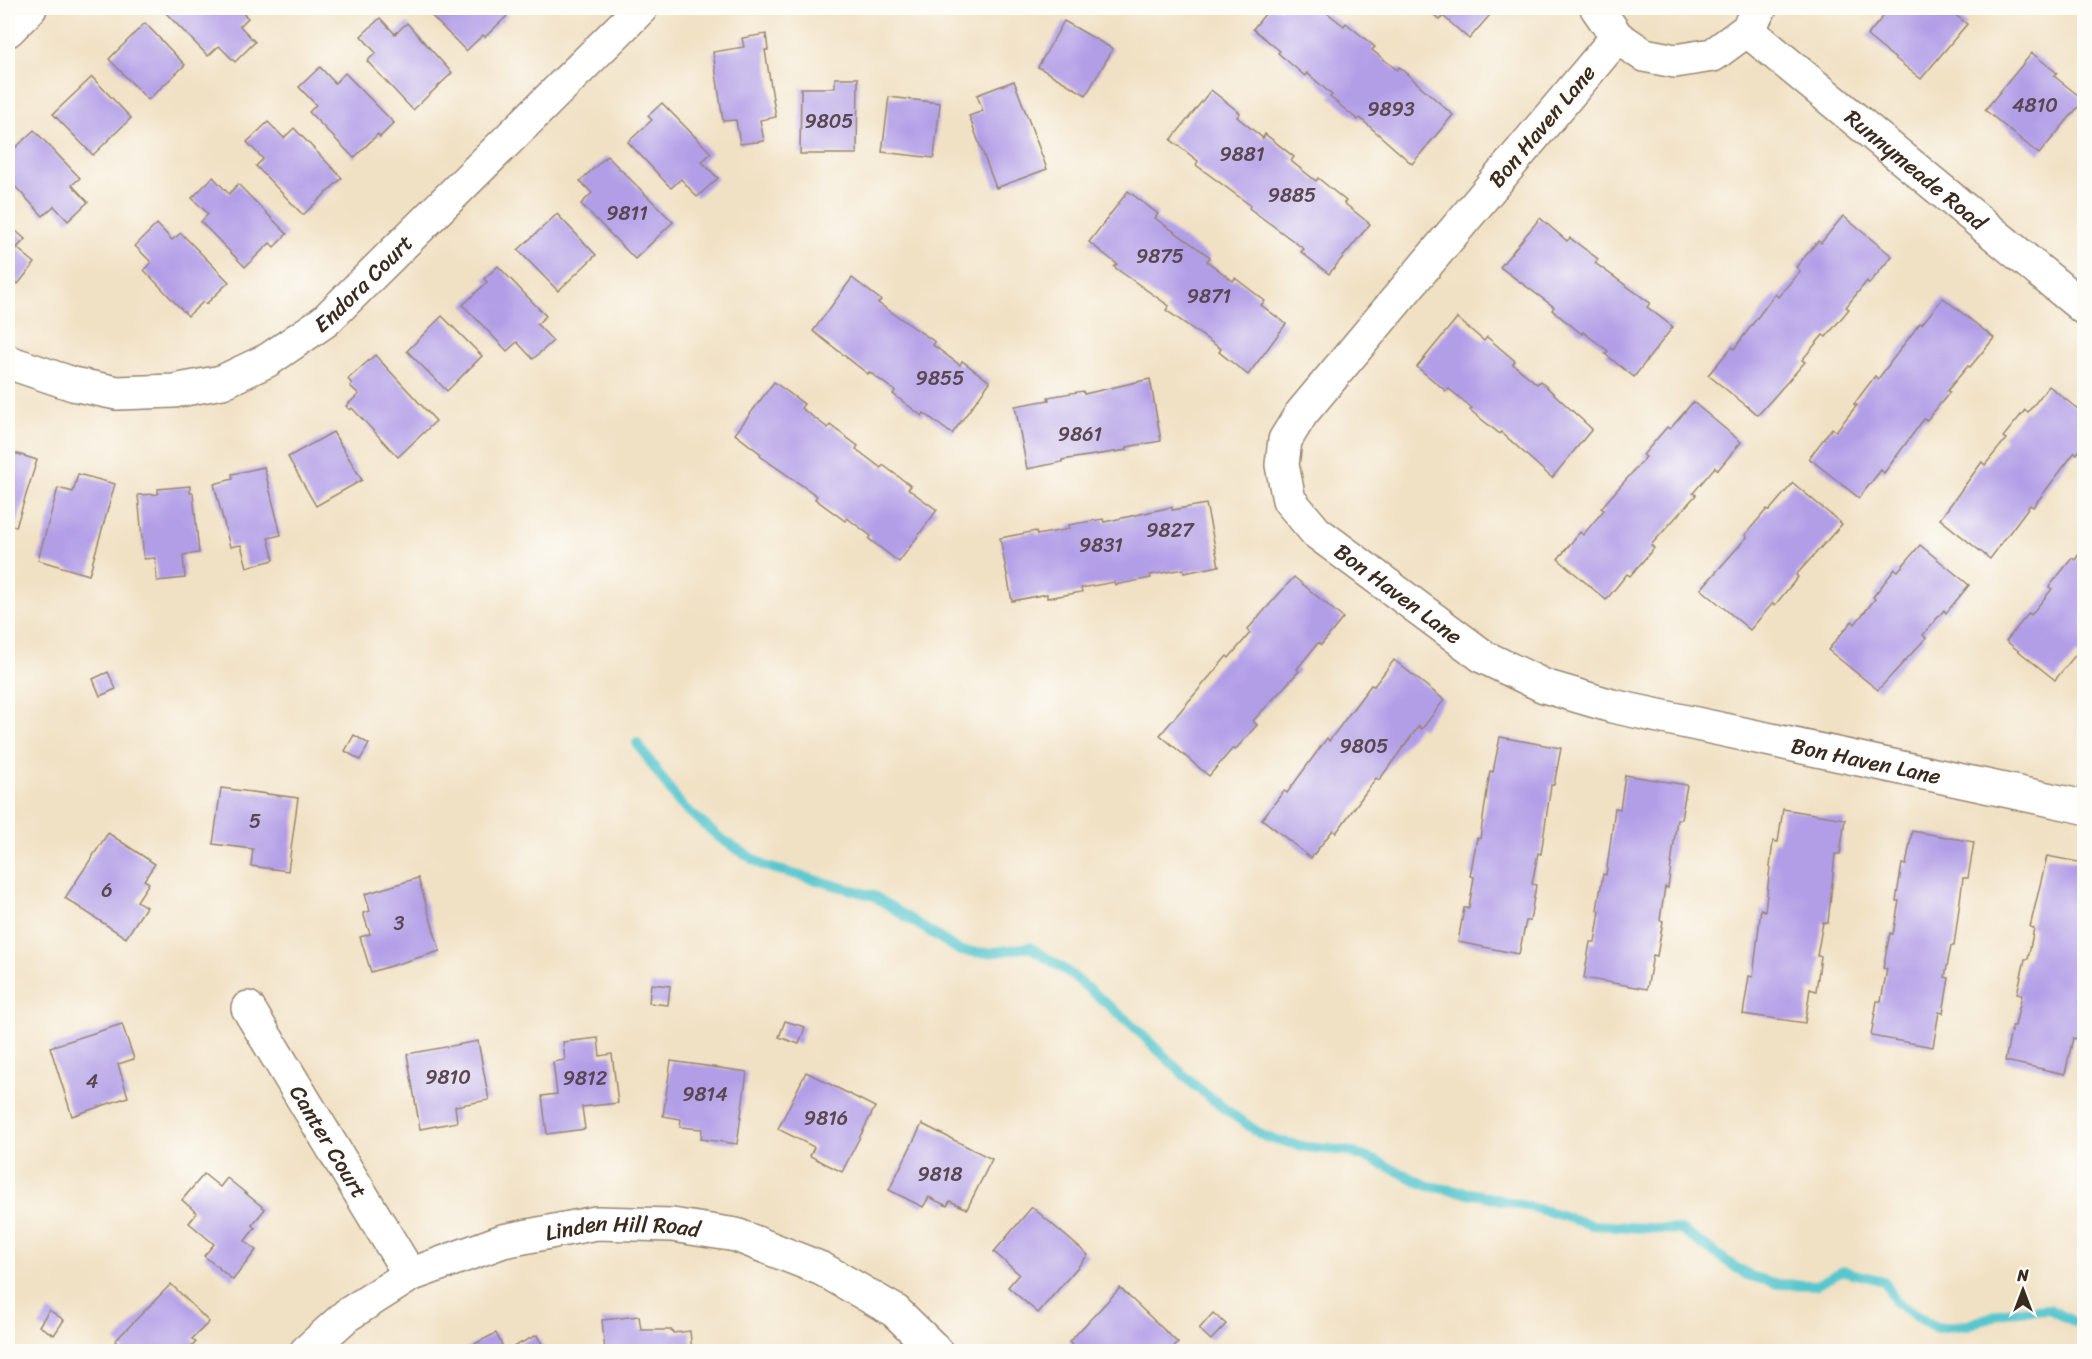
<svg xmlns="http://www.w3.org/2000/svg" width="2092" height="1359" font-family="Sriracha,sans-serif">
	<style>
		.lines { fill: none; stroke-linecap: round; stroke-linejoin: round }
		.stream { stroke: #59c6ce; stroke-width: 10 }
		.building { fill: #b29ee7 }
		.minor-casing { stroke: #968671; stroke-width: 36 }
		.minor { stroke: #fff; stroke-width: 33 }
		.labels { text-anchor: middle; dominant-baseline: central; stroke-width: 6; stroke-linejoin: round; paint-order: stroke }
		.number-label { font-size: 20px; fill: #594750 }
		.street-label { font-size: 22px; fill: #3b2a1e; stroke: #fdfcf7 }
	</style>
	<rect width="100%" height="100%" fill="#fdfcf7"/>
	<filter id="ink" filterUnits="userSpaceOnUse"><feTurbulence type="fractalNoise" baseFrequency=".0167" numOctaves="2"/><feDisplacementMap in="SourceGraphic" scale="12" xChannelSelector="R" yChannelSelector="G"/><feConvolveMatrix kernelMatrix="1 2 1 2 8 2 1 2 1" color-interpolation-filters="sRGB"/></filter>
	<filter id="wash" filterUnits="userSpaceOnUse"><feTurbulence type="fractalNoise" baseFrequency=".008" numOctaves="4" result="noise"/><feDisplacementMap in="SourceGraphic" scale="24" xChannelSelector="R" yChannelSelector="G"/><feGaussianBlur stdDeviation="1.35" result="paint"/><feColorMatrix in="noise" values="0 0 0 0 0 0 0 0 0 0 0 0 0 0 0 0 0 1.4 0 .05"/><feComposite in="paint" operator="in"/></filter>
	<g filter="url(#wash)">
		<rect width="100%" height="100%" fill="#f1e1c4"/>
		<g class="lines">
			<!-- stream -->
			<polyline class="stream" points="637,743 680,804 720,838 764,866 874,896 960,951 988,953 1030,947 1068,972 1129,1022 1193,1084 1226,1110 1265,1137 1306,1147 1347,1151 1378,1162 1428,1186 1480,1195 1550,1212 1592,1225 1681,1230 1747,1275 1778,1284 1816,1285 1843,1271 1884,1281 1896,1302 1935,1328 1968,1325 2004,1312 2049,1309 2084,1327"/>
		</g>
		<g id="blocks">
			<!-- building -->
			<g class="building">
				<polygon points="163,8 237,8 248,18 240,26 255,42 235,62 219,46 208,56 162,9"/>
				<polygon points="424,8 499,8 507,16 485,37 483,35 466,51"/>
				<polygon points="1270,8 1321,8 1344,26 1346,23 1375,47 1372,50 1397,70 1399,67 1453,115 1412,164 1360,118 1358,120 1330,97 1332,95 1307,73 1305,76 1278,53 1280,51 1253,29"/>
				<polygon points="1426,8 1496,8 1469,39 1443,16 1440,20"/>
				<polygon points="1890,8 1946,8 1967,24 1921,79 1867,36"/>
				<polygon points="380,18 395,34 407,23 452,73 413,110 367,61 376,53 361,36"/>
				<polygon points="1064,21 1113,49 1086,95 1038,67"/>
				<polygon points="145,23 185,65 148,100 109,59"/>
				<polygon points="766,34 768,50 765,50 776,117 760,120 764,141 740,144 736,120 723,121 713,52 744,47 742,38"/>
				<polygon points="2032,53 2057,73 2054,76 2084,100 2039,154 1985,110"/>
				<polygon points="320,67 335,83 345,73 394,123 380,137 378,134 354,158 309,112 316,105 299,87"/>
				<polygon points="92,77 131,118 93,155 53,114"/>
				<polygon points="835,78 858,78 857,154 800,154 801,88 835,88"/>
				<polygon points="1014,81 1047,169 996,188 969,116 983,111 977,95"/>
				<polygon points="1211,90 1240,113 1237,117 1263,138 1265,134 1294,157 1291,161 1316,181 1318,178 1346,201 1344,203 1370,224 1329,274 1301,252 1304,249 1249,208 1250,205 1196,165 1198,161 1171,140"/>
				<polygon points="889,97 940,103 934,158 882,152"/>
				<polygon points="662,103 711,153 702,162 718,178 697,197 681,179 671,188 628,142 652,120 648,116"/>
				<polygon points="268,122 284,138 294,128 342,178 303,215 256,166 263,159 247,142"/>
				<polygon points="34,130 80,178 72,185 88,202 68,221 54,206 43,216 8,179 8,155"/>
				<polygon points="607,156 673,222 635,259 581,204 592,193 580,181"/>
				<polygon points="213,177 229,194 238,184 287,234 274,247 270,243 245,267 201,222 208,214 192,198"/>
				<polygon points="1128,191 1158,214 1155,218 1210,257 1207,261 1233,281 1235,278 1265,301 1261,305 1286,324 1248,375 1219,352 1221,349 1166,310 1169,306 1114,267 1117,264 1089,242"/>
				<polygon points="557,214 596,255 558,291 518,250"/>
				<polygon points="1843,216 1892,256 1869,284 1867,281 1846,307 1849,309 1826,337 1823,335 1802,360 1805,362 1758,415 1708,375 1732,347 1734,349 1775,294 1778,297 1800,271 1796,267 1818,241 1821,243"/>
				<polygon points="1540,218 1567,241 1570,238 1598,259 1595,263 1650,303 1647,307 1673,327 1634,377 1605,354 1608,351 1583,332 1582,334 1552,310 1554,307 1500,267"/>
				<polygon points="8,224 25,239 17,248 35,263 18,284 8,276"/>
				<polygon points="157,224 172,240 181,233 229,282 206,304 203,302 188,316 144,270 151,262 135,246"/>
				<polygon points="498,266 546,316 537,324 553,341 533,359 517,342 507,351 463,305 487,282 484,279"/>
				<polygon points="852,278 881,300 878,303 935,342 933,345 960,365 962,361 990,382 952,434 924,413 922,416 893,394 895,391 869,372 868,374 813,331"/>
				<polygon points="1943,298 1994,338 1970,367 1968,366 1947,391 1950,392 1927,420 1924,419 1884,473 1881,470 1859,498 1809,458 1832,428 1836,431 1857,405 1854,404 1875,376 1878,379 1920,323 1922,324"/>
				<polygon points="442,316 482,356 447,391 407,351"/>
				<polygon points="1457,318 1484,341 1487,337 1515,361 1513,364 1537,384 1540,381 1592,429 1552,478 1501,432 1500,434 1470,410 1472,408 1449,389 1446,391 1417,367"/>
				<polygon points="375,355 436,421 398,457 352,408 350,410 346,406 359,394 350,386 352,384 348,379"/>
				<polygon points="1150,379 1161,441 1127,447 1127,450 1062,460 1062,462 1027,469 1015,406 1049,400 1048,397 1083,391 1084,394"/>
				<polygon points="774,382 804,404 801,408 828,428 830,425 858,446 856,449 881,468 883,465 911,486 908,489 937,510 899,562 869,539 871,536 847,518 845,521 815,499 817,496 760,456 761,454 735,434"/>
				<polygon points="2049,386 2084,414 2084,444 2077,454 2075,452 2033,507 2030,505 1990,559 1940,519 1982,462 1985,465 2006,439 2003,437 2025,410 2028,412"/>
				<polygon points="1693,402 1741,442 1718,470 1715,467 1693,493 1696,495 1651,545 1654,548 1630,576 1627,574 1606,600 1558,559 1580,532 1583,535 1604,510 1601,508 1646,457 1643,455 1667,427 1670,429"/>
				<polygon points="333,432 362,480 316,506 288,457"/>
				<polygon points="8,451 37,460 16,527 8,524"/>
				<polygon points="264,467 281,535 268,538 274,560 247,567 241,545 230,547 214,484 233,479 232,474"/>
				<polygon points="78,474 115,484 89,575 38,560 58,488 73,492"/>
				<polygon points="1793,483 1842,524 1796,575 1798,577 1775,605 1773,603 1750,630 1701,589 1747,537 1745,535 1767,509 1769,511"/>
				<polygon points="190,486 190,493 193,493 199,553 183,555 185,578 157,581 155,558 144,559 138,495 158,494 158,489"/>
				<polygon points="1206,504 1219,566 1184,573 1183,569 1150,575 1151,578 1115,585 1114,582 1081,588 1082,592 1047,598 1047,594 1012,601 1000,538 1036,531 1037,535 1069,529 1068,525 1103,519 1104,522 1172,507 1172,510"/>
				<polygon points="1920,545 1969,585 1946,613 1944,610 1923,635 1926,638 1878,690 1828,650 1852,621 1855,624 1875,599 1873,597 1895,569 1898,571"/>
				<polygon points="2084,547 2084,648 2079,655 2077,653 2055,680 2006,641 2029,613 2031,615 2052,589 2049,587 2072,558 2075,560"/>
				<polygon points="1294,577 1343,618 1321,645 1318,643 1297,669 1299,671 1253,721 1257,725 1235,750 1233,748 1209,776 1160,735 1227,656 1229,658 1250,633 1247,630"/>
				<polygon points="1394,660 1444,700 1422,729 1419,726 1379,780 1376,778 1336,833 1333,830 1311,858 1262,819 1284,791 1287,793 1327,738 1329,741 1371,685 1374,686"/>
				<polygon points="108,672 116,689 100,696 93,679"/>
				<polygon points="354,735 369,744 360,760 345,751"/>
				<polygon points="1500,737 1561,748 1554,785 1551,785 1541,854 1538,853 1532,884 1536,885 1530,921 1526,921 1519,954 1458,942 1464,908 1469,908 1474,877 1470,876 1477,838 1480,839 1490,771 1493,772"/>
				<polygon points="1625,775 1687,785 1681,819 1677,819 1668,888 1665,887 1660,920 1663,921 1657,956 1653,955 1647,989 1584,978 1590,942 1595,942 1600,911 1597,910 1603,874 1606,875 1615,808 1620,809"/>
				<polygon points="221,788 298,798 288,871 251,866 253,849 213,844"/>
				<polygon points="1783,809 1845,819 1840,854 1835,854 1828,923 1823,922 1817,956 1821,956 1816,991 1810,989 1805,1023 1743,1014 1749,976 1753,977 1761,909 1765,911 1773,841 1778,842"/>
				<polygon points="1912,831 1974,842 1968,878 1963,878 1954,946 1951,946 1945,977 1949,978 1943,1013 1939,1012 1933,1047 1871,1036 1877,1001 1881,1001 1887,969 1883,968 1890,933 1893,934 1899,901 1896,901 1902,864 1906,865"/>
				<polygon points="108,833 155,864 144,880 149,883 137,901 146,907 126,938 65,898"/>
				<polygon points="2047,856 2084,863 2084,980 2079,1003 2083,1004 2077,1039 2073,1038 2065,1074 2005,1061 2012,1026 2015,1026 2022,995 2017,994 2025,959 2028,959 2034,928 2030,927"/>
				<polygon points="418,878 440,951 371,972 360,937 370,934 363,913 370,911 365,894"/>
				<polygon points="651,984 670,986 668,1005 649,1003"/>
				<polygon points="785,1021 805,1027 799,1044 779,1037"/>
				<polygon points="122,1024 134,1059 118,1064 128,1097 72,1116 50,1047"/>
				<polygon points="598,1038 600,1056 612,1054 618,1103 582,1107 585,1129 547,1134 542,1096 557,1094 553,1062 565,1060 563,1042"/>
				<polygon points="478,1041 489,1100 455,1106 457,1122 420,1129 407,1054"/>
				<polygon points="671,1061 747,1072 737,1144 701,1139 702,1129 680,1127 681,1119 663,1116"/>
				<polygon points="806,1072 875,1107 842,1172 810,1156 814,1147 778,1129"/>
				<polygon points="922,1124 992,1159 967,1209 950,1201 947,1206 929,1197 923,1207 889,1190"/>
				<polygon points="204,1174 220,1187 227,1178 265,1209 252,1225 255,1228 245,1241 256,1250 233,1280 204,1256 214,1244 189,1223 197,1213 182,1200"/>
				<polygon points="1032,1207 1088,1255 1038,1313 1008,1287 1019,1274 994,1252"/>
				<polygon points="171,1284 209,1322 192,1339 196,1342 187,1352 125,1352 115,1341"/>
				<polygon points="1120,1288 1178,1343 1170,1352 1079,1352 1069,1342"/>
				<polygon points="49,1310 64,1320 54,1335 39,1326"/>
				<polygon points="1213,1313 1226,1324 1211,1340 1199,1329"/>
				<polygon points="639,1316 641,1330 672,1330 673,1333 690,1331 692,1352 605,1352 602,1320"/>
				<polygon points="496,1333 505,1351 537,1335 546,1352 459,1352"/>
			</g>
		</g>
	</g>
	<g filter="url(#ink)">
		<use href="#blocks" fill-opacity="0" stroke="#968671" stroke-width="1.5"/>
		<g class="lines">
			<defs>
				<g id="minor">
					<polyline points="1597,8 1617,37 1644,55 1675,61 1713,55 1747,30 1760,8"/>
					<polyline points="8,30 30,8"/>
					<path id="s1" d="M1747,30l337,278"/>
					<path id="s2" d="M1617,37l-316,377 -16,26 -3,25 7,35 27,32 168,125 60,29 68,20 472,101"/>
					<path id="s3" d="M8,362l65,22 44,9 57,-2 48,-9 46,-22 57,-39 316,-313"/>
					<path id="s4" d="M248,1008l162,267"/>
					<path id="s5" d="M306,1352l41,-37 63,-40 93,-34 93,-18 76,2 64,10 86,34 73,42 42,41"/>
				</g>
			</defs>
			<!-- minor casing -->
			<use href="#minor" class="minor-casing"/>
			<!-- minor -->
			<use href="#minor" class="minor"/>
		</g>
	</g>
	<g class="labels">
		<!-- number labels -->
		<g class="number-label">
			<text x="2035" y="105">4810</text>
			<text x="1391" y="109">9893</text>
			<text x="829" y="121">9805</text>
			<text x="1242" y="154">9881</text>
			<text x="1292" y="195">9885</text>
			<text x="627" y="213">9811</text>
			<text x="1160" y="256">9875</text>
			<text x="1209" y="296">9871</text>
			<text x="940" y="378">9855</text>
			<text x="1080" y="434">9861</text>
			<text x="1170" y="530">9827</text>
			<text x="1101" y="545">9831</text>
			<text x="1364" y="746">9805</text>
			<text x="255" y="821">5</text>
			<text x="107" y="890">6</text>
			<text x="399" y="923">3</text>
			<text x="448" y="1077">9810</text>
			<text x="585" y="1078">9812</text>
			<text x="92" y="1081">4</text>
			<text x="705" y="1094">9814</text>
			<text x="826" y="1118">9816</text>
			<text x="940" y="1174">9818</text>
		</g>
		<!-- street labels -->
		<g class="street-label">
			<text transform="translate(1542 126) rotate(-50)">Bon Haven Lane</text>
			<text stroke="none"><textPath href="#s1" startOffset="219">Runnymeade Road</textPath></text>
			<text stroke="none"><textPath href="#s3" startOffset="393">Endora Court</textPath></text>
			<text stroke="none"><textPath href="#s2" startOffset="728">Bon Haven Lane</textPath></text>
			<text stroke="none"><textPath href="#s2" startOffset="1232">Bon Haven Lane</textPath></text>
			<text stroke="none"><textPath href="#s4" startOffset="156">Canter Court</textPath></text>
			<text stroke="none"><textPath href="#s5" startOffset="350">Linden Hill Road</textPath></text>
		</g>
	</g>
	<!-- margin -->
	<rect width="2092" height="1359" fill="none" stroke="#fdfcf7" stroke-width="30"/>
	<!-- north arrow -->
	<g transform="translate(2023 1290)" stroke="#fdfcf7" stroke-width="4.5" paint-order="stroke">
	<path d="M0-4.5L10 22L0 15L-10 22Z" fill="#3b2a1e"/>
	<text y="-9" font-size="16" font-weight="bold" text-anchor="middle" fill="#3b2a1e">N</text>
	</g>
</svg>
